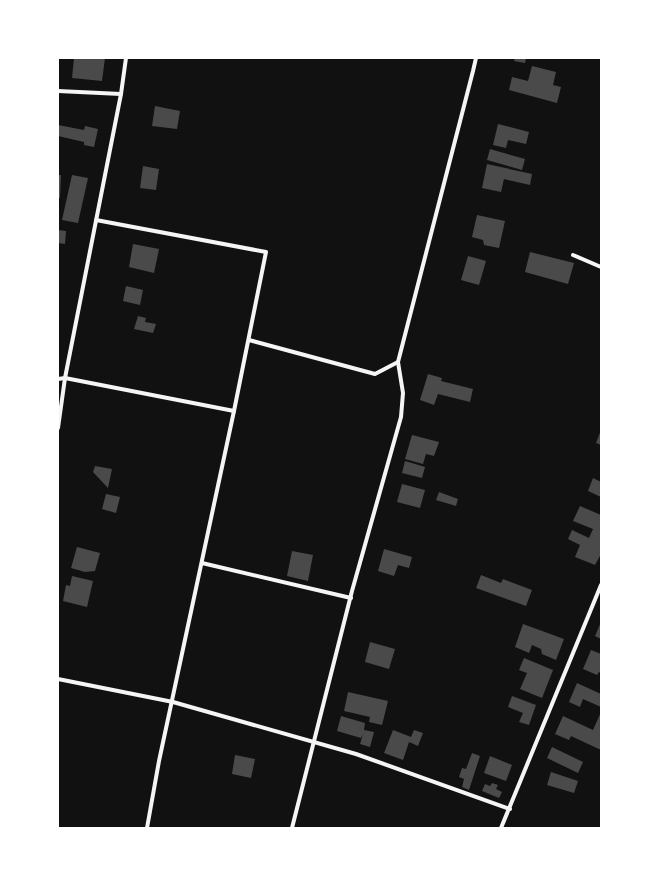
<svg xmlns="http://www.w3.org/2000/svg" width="659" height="886" font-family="Quicksand,sans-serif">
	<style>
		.building { fill: #4a4a4a }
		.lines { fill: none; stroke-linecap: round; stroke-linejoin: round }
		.minor { stroke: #f5f5f5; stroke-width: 4 }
	</style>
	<rect width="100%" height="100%" fill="#111"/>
	<!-- building -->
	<g class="building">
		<polygon points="74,58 105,58 102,81 72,78"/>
		<polygon points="515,58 526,58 525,63 514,61"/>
		<polygon points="532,66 556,72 553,85 561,87 557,103 509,90 512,77 528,81"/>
		<polygon points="155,106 180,111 177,129 152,126"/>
		<polygon points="498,124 529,132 526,144 508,140 506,148 493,145"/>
		<polygon points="58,125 84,130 85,126 98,129 94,147 84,145 84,142 58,136"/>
		<polygon points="490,149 525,159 522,170 487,160"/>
		<polygon points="487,164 532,174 530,185 504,179 501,192 482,188"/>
		<polygon points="143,166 159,169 156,190 140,188"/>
		<polygon points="58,175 61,175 60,198 58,198"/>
		<polygon points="72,175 88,178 78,223 62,220"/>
		<polygon points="477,215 505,221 499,248 484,245 483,240 472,237"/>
		<polygon points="58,230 66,231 65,244 58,243"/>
		<polygon points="133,244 159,249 154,273 129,267"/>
		<polygon points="530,252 574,263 568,284 525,272"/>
		<polygon points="468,256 486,261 479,285 461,280"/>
		<polygon points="126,286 143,290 140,305 123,301"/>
		<polygon points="138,316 146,318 145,322 156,324 153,333 134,329"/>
		<polygon points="428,374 442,378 441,381 473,389 470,402 438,394 434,405 420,400"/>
		<polygon points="601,430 601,445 596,443"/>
		<polygon points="412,435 439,442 434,456 426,454 423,464 405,459"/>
		<polygon points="405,461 425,467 422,478 402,473"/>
		<polygon points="95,466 112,469 108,488 93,472"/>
		<polygon points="593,478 601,482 601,497 588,491"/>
		<polygon points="402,484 425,490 420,508 397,502"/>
		<polygon points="439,492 458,499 456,506 436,500"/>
		<polygon points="106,494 120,497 116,513 102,509"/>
		<polygon points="580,506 601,515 601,554 595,565 575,557 580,545 568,539 572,530 589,538 593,529 573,521"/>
		<polygon points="77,547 100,553 95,571 85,572 71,568"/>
		<polygon points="384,549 412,557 409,568 398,565 394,576 378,571"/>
		<polygon points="292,551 313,555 308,581 287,576"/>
		<polygon points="481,575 501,583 503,579 532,590 526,606 476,588"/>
		<polygon points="72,576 93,581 87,607 63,601 66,585 70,586"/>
		<polygon points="601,622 601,639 595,636"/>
		<polygon points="523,624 564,639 556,660 542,654 541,649 532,645 529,653 515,647"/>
		<polygon points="370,642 395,649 389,669 365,662"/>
		<polygon points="591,650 601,654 601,673 599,672 597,675 583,669"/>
		<polygon points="524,658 553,670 542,698 520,689 527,673 519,670"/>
		<polygon points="577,683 601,694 601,707 583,699 580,707 569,702"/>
		<polygon points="348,692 388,701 382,725 369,722 370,717 344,711"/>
		<polygon points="512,696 536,705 529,725 519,722 523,713 508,707"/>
		<polygon points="601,712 601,750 571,736 569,740 555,734 563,716 593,730"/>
		<polygon points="341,716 365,723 364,730 374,732 370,747 360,744 363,734 361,738 337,731"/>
		<polygon points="393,730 411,737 414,730 423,733 418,746 409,742 403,760 384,753"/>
		<polygon points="552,747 583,762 578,773 547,758"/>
		<polygon points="472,753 480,756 469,790 462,787 464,779 459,777 462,768 466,769"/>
		<polygon points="235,755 255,759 251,778 232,774"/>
		<polygon points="490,756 512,765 506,781 484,773"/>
		<polygon points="551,772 578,781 574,793 547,785"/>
		<polygon points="492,783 498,785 496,789 502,792 499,798 482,791 485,784 490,786"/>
	</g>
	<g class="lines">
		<!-- minor -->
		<g class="minor">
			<polyline points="58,91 121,94"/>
			<polyline points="96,220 266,252 234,411 159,761 147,828"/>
			<polyline points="573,255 601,267"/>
			<polyline points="249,340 375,374 398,362"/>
			<polyline points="58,379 65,378 234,411"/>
			<polyline points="58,428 65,378 121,94 126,58"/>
			<polyline points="202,563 351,598"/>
			<polyline points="58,679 173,702 356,754 510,809"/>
			<polyline points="292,828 352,591 401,417 403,393 398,362 473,71 476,58"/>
			<polyline points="501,828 601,585"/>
		</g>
	</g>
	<!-- border -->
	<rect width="659" height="886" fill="none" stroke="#ffffff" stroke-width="118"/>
</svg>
